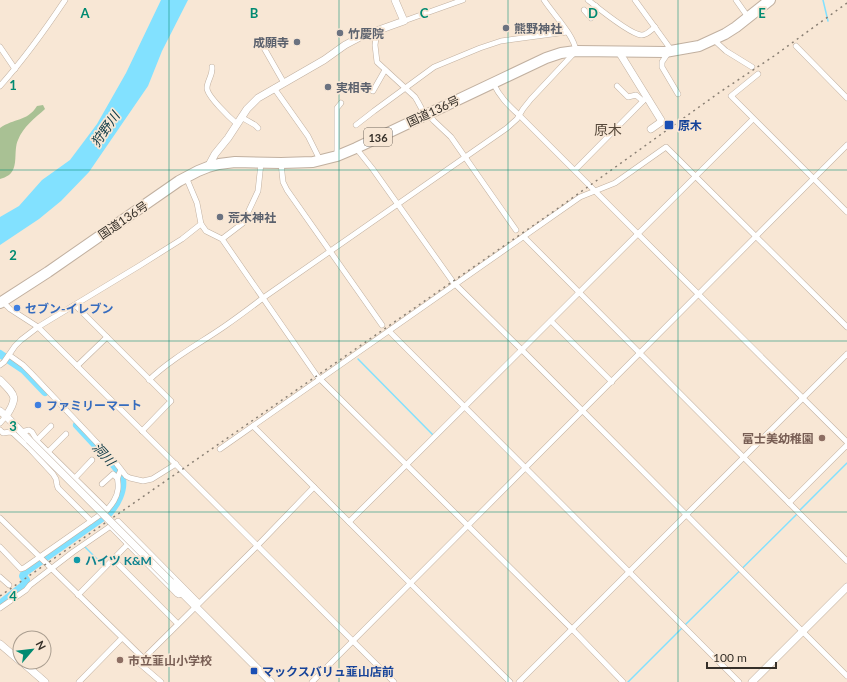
<svg xmlns="http://www.w3.org/2000/svg" width="847" height="682" font-family="Lato,'Noto Sans JP',sans-serif">
	<style>
		.green { fill: #a9c194 }
		.water { fill: #82e1ff }
		.lines { fill: none; stroke-linecap: round; stroke-linejoin: round }
		.stream { stroke: #82e1ff; stroke-width: 1.5 }
		.river { stroke: #82e1ff; stroke-width: 8 }
		.street-casing { stroke: #c1b0a0; stroke-width: 6 }
		.secondary-casing { stroke: #c1b0a0; stroke-width: 8 }
		.highway-casing { stroke: #c1b0a0; stroke-width: 12 }
		.street { stroke: #fff; stroke-width: 5 }
		.secondary { stroke: #fff; stroke-width: 7 }
		.highway { stroke: #fff; stroke-width: 10 }
		.rail { stroke: #897f73; stroke-width: 1.5; stroke-dasharray: 2 4; stroke-linecap: butt }
		.secondary-bridge-casing { stroke: #c1b0a0; stroke-width: 8; stroke-linecap: butt }
		.secondary-bridge { stroke: #fff; stroke-width: 7 }
		.grid { fill: none; stroke: #008a71; stroke-width: 1; stroke-opacity: 0.55 }
		.worship-dot { fill: #6b7280; stroke: #f8e7d5; stroke-width: 1.5 }
		.transit-dot { fill: #1a4fb4; stroke: #f8e7d5; stroke-width: 1.5 }
		.shop-dot { fill: #3f7fe0; stroke: #f8e7d5; stroke-width: 1.5 }
		.education-dot { fill: #8d6e63; stroke: #f8e7d5; stroke-width: 1.5 }
		.culture-dot { fill: #0f9aa8; stroke: #f8e7d5; stroke-width: 1.5 }
		.labels { text-anchor: middle; dominant-baseline: central; stroke-width: 3.5; stroke-linejoin: round; paint-order: stroke }
		.shield { fill: #f8e7d5; stroke: #70675d; stroke-width: 1 }
		.shield-label { font-size: 11px; font-weight: bold; fill: #363029 }
		.worship-label { font-size: 12px; font-weight: bold; fill: #5b616d; stroke: #f8e7d5; text-anchor: start }
		.street-label { font-size: 12px; fill: #363029; stroke: #f8e7d5 }
		.transit-label { font-size: 12px; font-weight: bold; fill: #164399; stroke: #f8e7d5; text-anchor: start }
		.shop-label { font-size: 12px; font-weight: bold; fill: #366cbe; stroke: #f8e7d5; text-anchor: start }
		.education-label { font-size: 12px; font-weight: bold; fill: #785e54; stroke: #f8e7d5; text-anchor: end }
		.culture-label { font-size: 12px; font-weight: bold; fill: #0d838f; stroke: #f8e7d5; text-anchor: start }
		.water-label { font-size: 13px; font-style: italic; fill: #0a3744; stroke: #f8e7d5 }
		.quarter-label { font-size: 14px; fill: #57493b; stroke: #f8e7d5 }
		.grid-label { font-size: 13px; text-anchor: middle; font-weight: bold; fill: #008a71; stroke: #f8e7d5; stroke-width: 3.5; stroke-linejoin: round; paint-order: stroke }
	</style>
	<rect width="100%" height="100%" fill="#f8e7d5"/>
	<!-- green -->
	<path class="green" d="M43,105l2,4c-10,9 -22,18 -27,31 -5,11 1,27 -9,35 -3,2 -6,3 -9,4v-51c14,-10 27,-6 37,-22z"/>
	<!-- water -->
	<polygon class="water" points="161,0 188,0 162,51 148,86 89,172 61,201 39,219 0,245 0,217 19,206 42,180 70,160 97,124 126,73"/>
	<g class="lines">
		<!-- stream -->
		<g class="stream">
			<polyline points="823,0 828,21"/>
			<polyline points="358,359 434,436"/>
			<polyline points="799,511 847,463"/>
			<polyline points="85,547 104,566"/>
			<polyline points="685,625 797,514"/>
			<polyline points="628,682 682,628"/>
		</g>
		<!-- river -->
		<g class="river">
			<polyline points="0,354 24,370 45,392"/>
			<path d="M0,604l23,-18 3,-6 -3,-4 2,-4 84,-59c8,-9 15,-22 13,-34 -1,-5 -5,-10 -8,-14l-37,-40"/>
		</g>
		<defs>
			<g id="street">
				<path d="M588,0c10,8 42,34 53,35 5,1 10,-5 14,-8"/>
				<polyline points="635,0 672,51"/>
				<polyline points="736,0 748,17"/>
				<polyline points="584,10 591,18"/>
				<polyline points="588,14 596,6"/>
				<polyline points="404,21 463,0"/>
				<polyline points="377,31 375,45 377,62 415,97 418,102 425,115"/>
				<polyline points="714,40 726,51 752,67"/>
				<polyline points="796,46 847,98"/>
				<polyline points="0,47 15,69"/>
				<polyline points="264,48 284,83"/>
				<polyline points="668,53 662,62 662,67 678,94"/>
				<path d="M212,67c1,8 -5,14 -5,21 0,8 23,30 30,36"/>
				<polyline points="758,74 731,96 847,212"/>
				<path d="M493,83c7,14 14,21 26,32l119,119 209,208"/>
				<polyline points="360,84 373,91 385,70"/>
				<path d="M0,86c24,-27 45,-56 65,-86"/>
				<polyline points="617,86 628,97 636,95 643,101"/>
				<polyline points="274,88 308,136 320,160"/>
				<polyline points="428,114 434,121 451,137 516,230"/>
				<polyline points="241,117 255,125 258,128"/>
				<polyline points="356,125 374,111 434,67 480,48 501,41 567,32"/>
				<polyline points="356,148 372,168 453,282 522,350 847,676"/>
				<polyline points="337,156 337,108 341,103"/>
				<polyline points="281,163 283,182 287,190 382,325"/>
				<polyline points="575,170 647,97"/>
				<polyline points="186,177 197,203 201,224 206,231 222,239 317,376 572,629 623,682"/>
				<polyline points="524,237 847,561"/>
				<polyline points="222,239 243,223 258,191 261,163"/>
				<polyline points="2,301 10,309 38,327 394,682"/>
				<polyline points="75,305 171,401 142,431"/>
				<polyline points="551,321 612,382"/>
				<polyline points="389,331 739,682"/>
				<polyline points="9,355 23,365 31,373 116,463 126,476 130,478 143,481 152,479 176,464"/>
				<polyline points="0,365 4,362 15,346 21,340 38,327 139,266 182,239 201,224"/>
				<polyline points="77,366 107,337"/>
				<path d="M149,380c23,-22 50,-36 76,-54 13,-9 25,-18 38,-28l244,-170 10,-9 6,-10 8,-10 45,-48c-2,-16 -23,-37 -32,-51"/>
				<polyline points="0,423 6,416"/>
				<polyline points="253,426 410,583 510,682"/>
				<polyline points="0,430 3,433 10,432 13,433 30,449 53,474 56,479 57,485 58,488 91,521"/>
				<polyline points="21,432 29,430 32,432 38,442 107,510"/>
				<polyline points="37,440 51,426"/>
				<polyline points="220,449 580,197 615,183 666,147 847,327"/>
				<polyline points="48,452 66,434"/>
				<polyline points="75,478 92,460"/>
				<polyline points="102,484 113,474 117,478"/>
				<polyline points="789,503 847,445"/>
				<polyline points="0,518 143,658"/>
				<polyline points="349,522 753,119"/>
				<polyline points="110,526 177,594 179,595 182,594"/>
				<path d="M0,547l21,22 3,-1 83,-58c5,-6 10,-12 11,-21 1,-10 -3,-8 3,-19"/>
				<polyline points="113,559 178,624"/>
				<polyline points="0,577 9,585"/>
				<polyline points="78,595 128,544"/>
				<polyline points="0,608 26,590 30,585 73,552 118,521 199,603"/>
				<polyline points="79,682 122,638"/>
				<polyline points="161,682 139,663 258,545 314,487"/>
				<polyline points="312,682 847,145"/>
				<polyline points="519,682 847,354"/>
			</g>
			<g id="secondary">
				<polyline points="619,52 661,120 661,122 651,129"/>
				<polyline points="208,167 215,154 228,138 247,109 258,98 324,60 345,45 362,36 404,21 395,0"/>
				<path d="M0,380c15,15 19,17 6,36l-6,-5"/>
				<polyline points="6,416 29,440"/>
				<polyline points="171,582 271,682"/>
				<polyline points="0,644 20,661"/>
				<polyline points="22,662 45,682"/>
				<polyline points="752,682 847,587"/>
			</g>
			<polyline id="highway" points="0,303 48,272 179,181 198,171 208,167 219,164 235,162 281,163 313,162 337,156 356,148 546,58 561,53 576,51 665,52 699,46 725,34 736,27 770,0"/>
		</defs>
		<!-- street casing -->
		<use href="#street" class="street-casing"/>
		<!-- secondary casing -->
		<use href="#secondary" class="secondary-casing"/>
		<!-- highway casing -->
		<use href="#highway" class="highway-casing"/>
		<!-- street -->
		<use href="#street" class="street"/>
		<!-- secondary -->
		<use href="#secondary" class="secondary"/>
		<!-- highway -->
		<use href="#highway" class="highway"/>
		<!-- rail -->
		<polyline class="rail" points="0,596 557,209 720,92 774,56 847,3"/>
		<defs>
			<polyline id="secondary-bridge" points="29,440 171,582"/>
		</defs>
		<!-- secondary-bridge casing -->
		<use href="#secondary-bridge" class="secondary-bridge-casing"/>
		<!-- secondary-bridge -->
		<use href="#secondary-bridge" class="secondary-bridge"/>
	</g>
	<!-- grid -->
	<path class="grid" d="M169,0v682M339,0v682M508,0v682M678,0v682M0,170h847M0,341h847M0,512h847"/>
	<!-- markers -->
	<g class="worship-dot">
		<circle cx="506" cy="28" r="4"/>
		<circle cx="340" cy="33" r="4"/>
		<circle cx="297" cy="42" r="4"/>
		<circle cx="328" cy="87" r="4"/>
		<circle cx="220" cy="217" r="4"/>
	</g>
	<g class="transit-dot">
		<rect x="664" y="120" width="10" height="10" rx="2"/>
		<rect x="250" y="667" width="8" height="8" rx="2"/>
	</g>
	<g class="shop-dot">
		<circle cx="17" cy="308" r="4"/>
		<circle cx="38" cy="405" r="4"/>
	</g>
	<g class="education-dot">
		<circle cx="822" cy="438" r="4"/>
		<circle cx="120" cy="660" r="4"/>
	</g>
	<circle class="culture-dot" cx="77" cy="560" r="4"/>
	<g class="labels">
		<!-- shield labels -->
		<rect class="shield" x="364" y="128" width="28" height="18" rx="3"/>
		<g class="shield-label">
			<text x="378" y="137">136</text>
		</g>
		<!-- worship labels -->
		<g class="worship-label">
			<text x="514" y="28">熊野神社</text>
			<text x="348" y="33">竹慶院</text>
			<text x="289" y="42" text-anchor="end">成願寺</text>
			<text x="336" y="87">実相寺</text>
			<text x="228" y="217">荒木神社</text>
		</g>
		<!-- street labels -->
		<g class="street-label">
			<text transform="translate(433 111) rotate(-25)">国道136号</text>
			<text transform="translate(123 220) rotate(-34)">国道136号</text>
		</g>
		<!-- transit labels -->
		<g class="transit-label">
			<text x="678" y="125">原木</text>
			<text x="262" y="671">マックスバリュ韮山店前</text>
		</g>
		<!-- shop labels -->
		<g class="shop-label">
			<text x="25" y="308">セブン-イレブン</text>
			<text x="46" y="405">ファミリーマート</text>
		</g>
		<!-- education labels -->
		<g class="education-label">
			<text x="814" y="438">富士美幼稚園</text>
			<text x="128" y="660" text-anchor="start">市立韮山小学校</text>
		</g>
		<!-- culture labels -->
		<g class="culture-label">
			<text x="85" y="560">ハイツ K&amp;M</text>
		</g>
		<!-- water labels -->
		<g class="water-label">
			<text transform="translate(105 129) rotate(-55)">狩野川</text>
			<text transform="translate(104 454) rotate(48)">洞川</text>
		</g>
		<!-- quarter labels -->
		<g class="quarter-label">
			<text x="608" y="129">原木</text>
		</g>
	</g>
	<g class="grid-label">
		<text x="85" y="18">A</text>
		<text x="254" y="18">B</text>
		<text x="424" y="18">C</text>
		<text x="593" y="18">D</text>
		<text x="762" y="18">E</text>
		<text x="13" y="90">1</text>
		<text x="13" y="260">2</text>
		<text x="13" y="431">3</text>
		<text x="13" y="601">4</text>
	</g>
	<!-- north arrow -->
	<g transform="translate(32 650) rotate(62)"><circle r="19" fill="#f8e7d5" stroke="#aa9e90"/>
	<path d="M0-3L7 15L0 10L-7 15Z" fill="#008a71"/>
	<text y="-6" font-size="11" font-weight="bold" text-anchor="middle" fill="#363029">N</text>
	</g>
	<!-- scale -->
	<path d="M707 662v6h69v-6" fill="none" stroke="#363029" stroke-width="2"/>
	<text x="713" y="662" font-size="12" fill="#363029" stroke="#f8e7d5" stroke-width="3" paint-order="stroke">100 m</text>
</svg>
